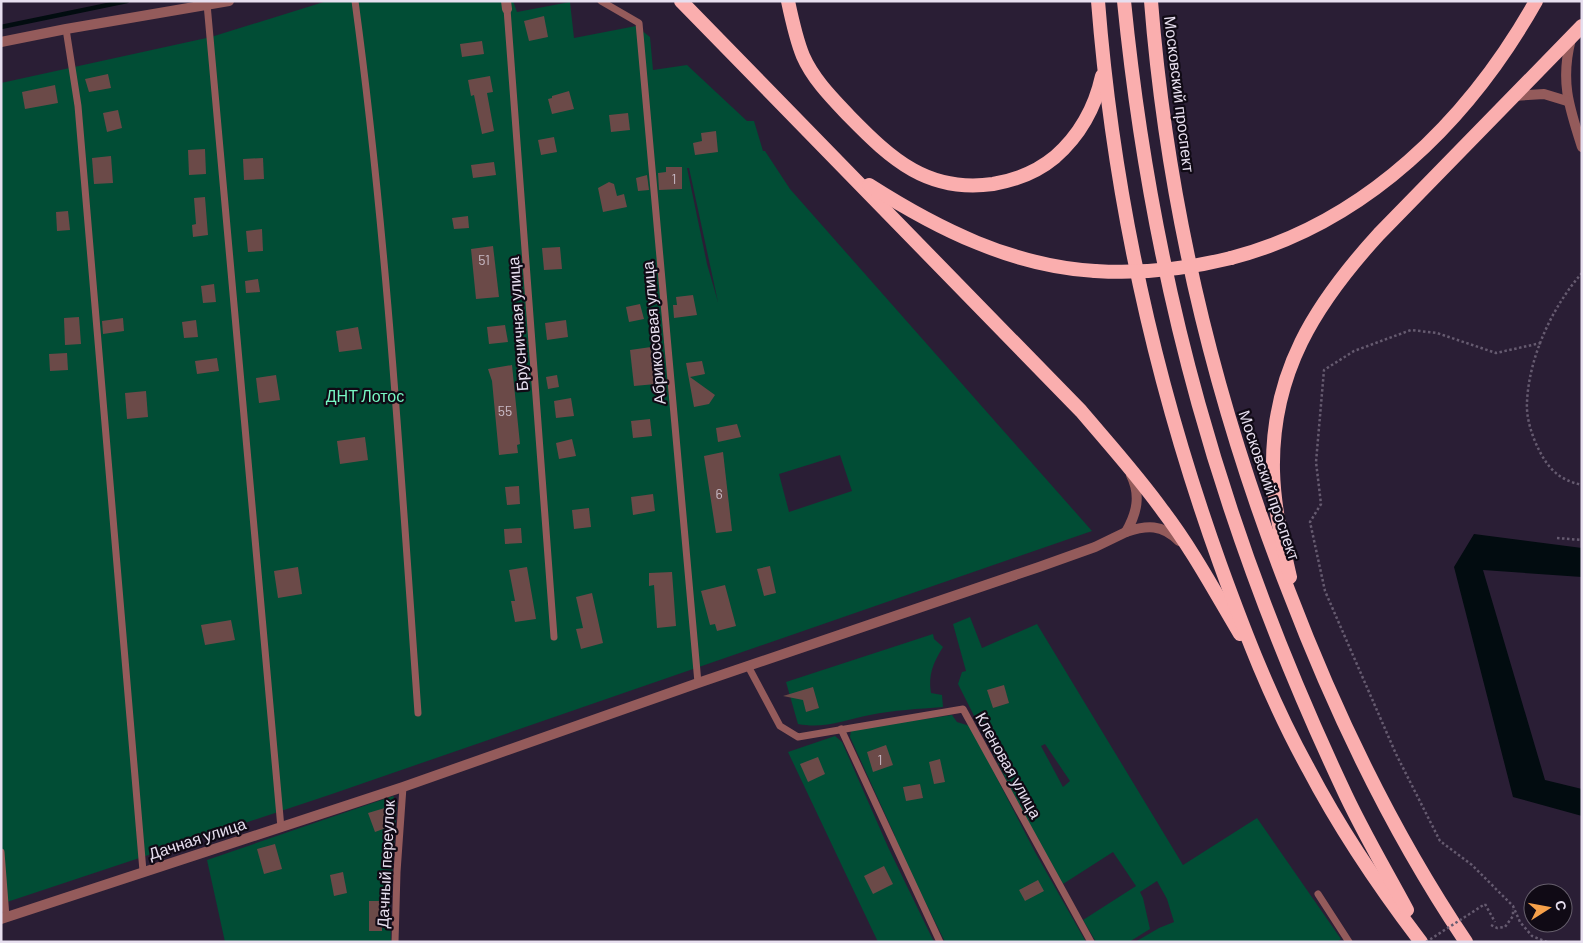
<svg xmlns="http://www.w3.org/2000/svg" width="1583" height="943" font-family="Barlow,sans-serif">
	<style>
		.green { fill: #014d35; fill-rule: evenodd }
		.water { fill: #020c10 }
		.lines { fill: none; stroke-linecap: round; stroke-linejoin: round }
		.stream { stroke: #020c10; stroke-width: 4.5 }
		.building { fill: #6b4a48 }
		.path { stroke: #665b70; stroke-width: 2.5; stroke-dasharray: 2.5 2.5; stroke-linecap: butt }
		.service { stroke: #945b5b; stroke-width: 7 }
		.minor { stroke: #945b5b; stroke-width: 10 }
		.trunk { stroke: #faaeae; stroke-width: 14 }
		.path-bridge { stroke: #665b70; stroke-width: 2.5; stroke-dasharray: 2.5 2.5; stroke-linecap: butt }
		.trunk-bridge { stroke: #faaeae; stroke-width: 14 }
		.labels { text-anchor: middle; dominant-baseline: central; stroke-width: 4.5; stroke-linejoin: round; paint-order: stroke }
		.number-label { font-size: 14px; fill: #c8bac5 }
		.street-label { font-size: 16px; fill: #e7dfef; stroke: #100a15 }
		.park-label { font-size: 16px; fill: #77f7c3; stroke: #100a15 }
	</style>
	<rect width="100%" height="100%" fill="#2a1e35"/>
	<!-- green -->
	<g class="green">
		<path d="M327,1h186l4,11 53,-10 4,36 62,-12 14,11 3,33 34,-5 60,56h7l9,30h2l25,38 302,342 -760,263 -331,110v-821l210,-46zM687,168h2l29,134 -11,-38zM840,455l12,36 -63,21 -10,-38z"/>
		<path d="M970,617l12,31 55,-24 146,241 74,-47 84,121 -4,3h-202l24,-14 15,-6 -7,-23 -10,-18 -17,11 3,6 7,31 -21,13h-33l-13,-22 53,-34 -23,-34 -50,32 -42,-75 -63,-125 4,-12 4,-1 -13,-47zM1045,744l25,37 -7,6 -22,-41z"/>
		<path d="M933,634l1,5 9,8c-10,16 -15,28 -12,46l11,2 1,12c-25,2 -49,3 -73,8 -25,5 -46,14 -72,9l-12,-42z"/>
		<polygon points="952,715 957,722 970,726 1035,852 1086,942 945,942 893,837 895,836 850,737 851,730"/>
		<polygon points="835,736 842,742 888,847 934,942 878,942 788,752"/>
		<polygon points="393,796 397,802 390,904 391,942 225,942 207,860"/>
	</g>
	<!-- water -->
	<polygon class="water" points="1474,534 1582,548 1582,577 1483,570 1545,780 1582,789 1582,816 1513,797 1454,567"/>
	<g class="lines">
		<!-- stream -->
		<polyline class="stream" points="1,27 127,1"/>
	</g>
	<!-- building -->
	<g class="building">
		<polygon points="544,16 548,37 529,41 524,21"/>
		<polygon points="482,41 484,54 462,57 460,44"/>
		<polygon points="108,74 111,88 89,92 85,79"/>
		<polygon points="490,76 493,92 487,93 494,131 482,134 474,95 471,96 468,80"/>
		<polygon points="55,85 58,103 25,109 22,92"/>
		<polygon points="569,91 574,109 552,114 548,99 552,98 552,96"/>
		<polygon points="118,110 122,128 107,132 103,113"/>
		<polygon points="628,113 630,130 611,132 609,115"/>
		<polygon points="716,131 718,152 695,155 693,143 702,141 701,133"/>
		<polygon points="554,137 557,152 541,155 538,140"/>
		<polygon points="205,149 206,174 189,175 188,150"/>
		<polygon points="111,156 113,183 94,184 92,158"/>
		<polygon points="263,158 264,179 244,180 243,159"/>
		<polygon points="494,162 496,175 473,178 471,165"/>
		<polygon points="666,167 682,167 682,189 659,190 658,173 666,172"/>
		<polygon points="647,175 649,190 638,191 636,178"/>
		<polygon points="609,182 614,184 617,196 624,194 627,207 603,212 598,188"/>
		<polygon points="205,197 208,235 193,237 192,225 196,224 194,198"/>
		<polygon points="68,211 70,230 57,231 56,212"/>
		<polygon points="468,216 469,228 454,229 452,218"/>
		<polygon points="262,229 263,251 248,252 246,231"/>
		<polygon points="493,246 499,297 476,299 471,249"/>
		<polygon points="560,247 562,269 544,270 542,248"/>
		<polygon points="258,279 260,292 246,293 245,281"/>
		<polygon points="214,284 216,302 203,303 201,286"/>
		<polygon points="693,295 697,315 674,318 673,305 677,305 676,297"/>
		<polygon points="640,304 644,319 629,322 626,307"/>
		<polygon points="79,317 81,344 65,345 64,318"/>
		<polygon points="123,318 124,331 103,334 102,321"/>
		<polygon points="196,320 198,337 184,338 182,322"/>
		<polygon points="566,320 568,337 547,340 545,323"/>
		<polygon points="505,325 508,342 489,344 487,327"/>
		<polygon points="358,327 362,349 339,352 336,331"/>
		<polygon points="651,347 656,384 634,386 630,350"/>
		<polygon points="67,353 68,370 50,371 49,354"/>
		<polygon points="217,358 219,371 197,374 195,361"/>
		<polygon points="702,361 705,374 690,377 715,395 709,404 694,407 686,363"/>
		<polygon points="512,365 520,444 517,445 518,453 499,455 492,381 488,369"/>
		<polygon points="276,375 280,400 259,403 256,378"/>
		<polygon points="557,375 559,387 548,389 546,377"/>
		<polygon points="146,391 148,417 127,419 125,393"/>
		<polygon points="571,398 574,416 556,418 554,401"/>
		<polygon points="650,419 652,436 633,438 631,421"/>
		<polygon points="737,424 741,437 718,442 716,428"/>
		<polygon points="365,437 368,460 340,464 337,441"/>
		<polygon points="572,439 576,456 559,459 556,443"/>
		<polygon points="723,452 732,531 716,533 704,456"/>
		<polygon points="519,486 520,504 507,505 505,487"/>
		<polygon points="653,494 655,511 633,515 631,497"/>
		<polygon points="589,508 591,527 574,529 572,510"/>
		<polygon points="521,528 522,543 505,544 504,529"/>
		<polygon points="770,566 776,593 764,596 757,569"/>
		<polygon points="298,567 302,594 278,598 274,571"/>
		<polygon points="527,567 536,619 515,622 511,601 515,601 509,570"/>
		<polygon points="672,572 676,626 657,628 654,585 649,586 649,573"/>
		<polygon points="725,585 736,626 717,631 715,624 710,625 701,591"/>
		<polygon points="592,593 603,643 581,649 576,629 583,628 576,597"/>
		<polygon points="231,620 235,640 205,645 201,625"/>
		<polygon points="1004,685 1009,703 993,708 987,690"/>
		<polygon points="813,687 819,708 806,712 803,700 783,696"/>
		<polygon points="886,745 893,765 873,772 867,752"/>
		<polygon points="818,757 825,774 808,782 800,764"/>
		<polygon points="940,759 945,782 934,784 929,762"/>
		<polygon points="920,784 923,798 906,801 903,787"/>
		<polygon points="388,807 392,819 384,821 386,828 375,832 368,813"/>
		<polygon points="275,844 282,869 264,874 257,849"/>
		<polygon points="884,866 893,884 873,894 864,876"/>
		<polygon points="343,872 347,893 334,896 330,875"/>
		<polygon points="1038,880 1044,891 1025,901 1019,890"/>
		<rect x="369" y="901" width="13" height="30"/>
	</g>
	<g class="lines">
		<!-- path -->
		<g class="path">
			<path d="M1582,273c-30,34 -53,84 -55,129 -1,16 5,34 12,48 10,20 21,30 43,35"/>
			<polyline points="1541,343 1496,353 1437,333 1411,330 1354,351 1324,370 1316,462 1321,504 1310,522 1325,591 1396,754 1440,841 1472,865 1513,906 1520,922 1532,936 1547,942"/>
			<polyline points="1557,538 1582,540"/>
			<polyline points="1485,904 1495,922"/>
			<polyline points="1491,925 1497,928 1505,927 1513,916 1513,909"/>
		</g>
		<!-- service -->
		<g class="service">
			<path d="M355,1c32,236 46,475 63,712"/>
			<polyline points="601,1 639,23 698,683"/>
			<polyline points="207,4 281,828"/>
			<polyline points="507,9 554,637"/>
			<polyline points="66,29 78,106 143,871"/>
			<polyline points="748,666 780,726 798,737 963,709 1091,942"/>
			<polyline points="841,729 940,942"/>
			<polyline points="1,852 6,917"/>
			<polyline points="1318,894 1349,942"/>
			<polyline points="395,942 397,872 403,787"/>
		</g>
		<!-- minor -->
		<g class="minor">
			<polyline points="506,1 507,9"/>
			<path d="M1571,39c-11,42 -2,68 11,108"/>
			<polyline points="1,42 66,29 229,1"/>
			<polyline points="1513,96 1544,94 1567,101"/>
			<path d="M1131,475c10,20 6,38 -5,57 21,-7 36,-8 53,9"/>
			<polyline points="1,919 403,787 698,683 1039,567 1095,547 1126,532"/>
		</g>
		<!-- trunk -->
		<g class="trunk">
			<path d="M681,1l400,410c28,33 57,65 82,100 29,38 52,81 77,123"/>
			<path d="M788,1c4,19 8,38 15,55 10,23 29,42 46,60 43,44 79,77 144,68 24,-4 44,-12 62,-27 25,-22 40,-49 47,-81"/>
			<path d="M1098,1c15,192 57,382 122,563 25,69 52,139 88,204 32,61 71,119 113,174"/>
			<path d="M1124,1c28,282 98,530 218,786 19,42 43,82 65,123"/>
			<path d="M1151,1c16,203 64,402 138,591 47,123 103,240 177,350"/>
			<path d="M869,185c69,44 143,81 226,86"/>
			<path d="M1231,258c135,-35 238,-138 305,-257"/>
			<path d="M1290,577c-8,-35 -16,-70 -17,-106 -2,-98 42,-167 106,-237l203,-208"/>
		</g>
		<!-- path-bridge -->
		<polyline class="path-bridge" points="1426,942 1485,904"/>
		<!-- trunk-bridge -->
		<path class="trunk-bridge" d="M1095,271c46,3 92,-2 136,-13"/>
	</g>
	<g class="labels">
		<!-- number labels -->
		<g class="number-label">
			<text x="674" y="178">1</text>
			<text x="484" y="259">51</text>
			<text x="505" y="410">55</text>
			<text x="719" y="493">6</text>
			<text x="880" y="759">1</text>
		</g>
		<!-- street labels -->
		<g class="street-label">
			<text transform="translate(1180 94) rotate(83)">Московский проспект</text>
			<text transform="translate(517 324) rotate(-94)">Брусничная улица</text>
			<text transform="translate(653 333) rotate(-95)">Абрикосовая улица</text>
			<text transform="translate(1270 485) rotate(71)">Московский проспект</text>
			<text transform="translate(1009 765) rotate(61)">Кленовая улица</text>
			<text transform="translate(197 838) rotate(-18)">Дачная улица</text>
			<text transform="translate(385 864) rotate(-87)">Дачный переулок</text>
		</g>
		<!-- park labels -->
		<g class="park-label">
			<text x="365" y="395">ДНТ Лотос</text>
		</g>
	</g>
	<!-- border -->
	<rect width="1583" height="943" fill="none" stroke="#e7dfef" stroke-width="5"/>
	<!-- north arrow -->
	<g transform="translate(1548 908) rotate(79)"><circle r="24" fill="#100a15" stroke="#665f6c"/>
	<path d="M0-4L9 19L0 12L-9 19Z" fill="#f7a14a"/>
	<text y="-8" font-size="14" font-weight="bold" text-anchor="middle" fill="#e7dfef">С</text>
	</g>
</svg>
